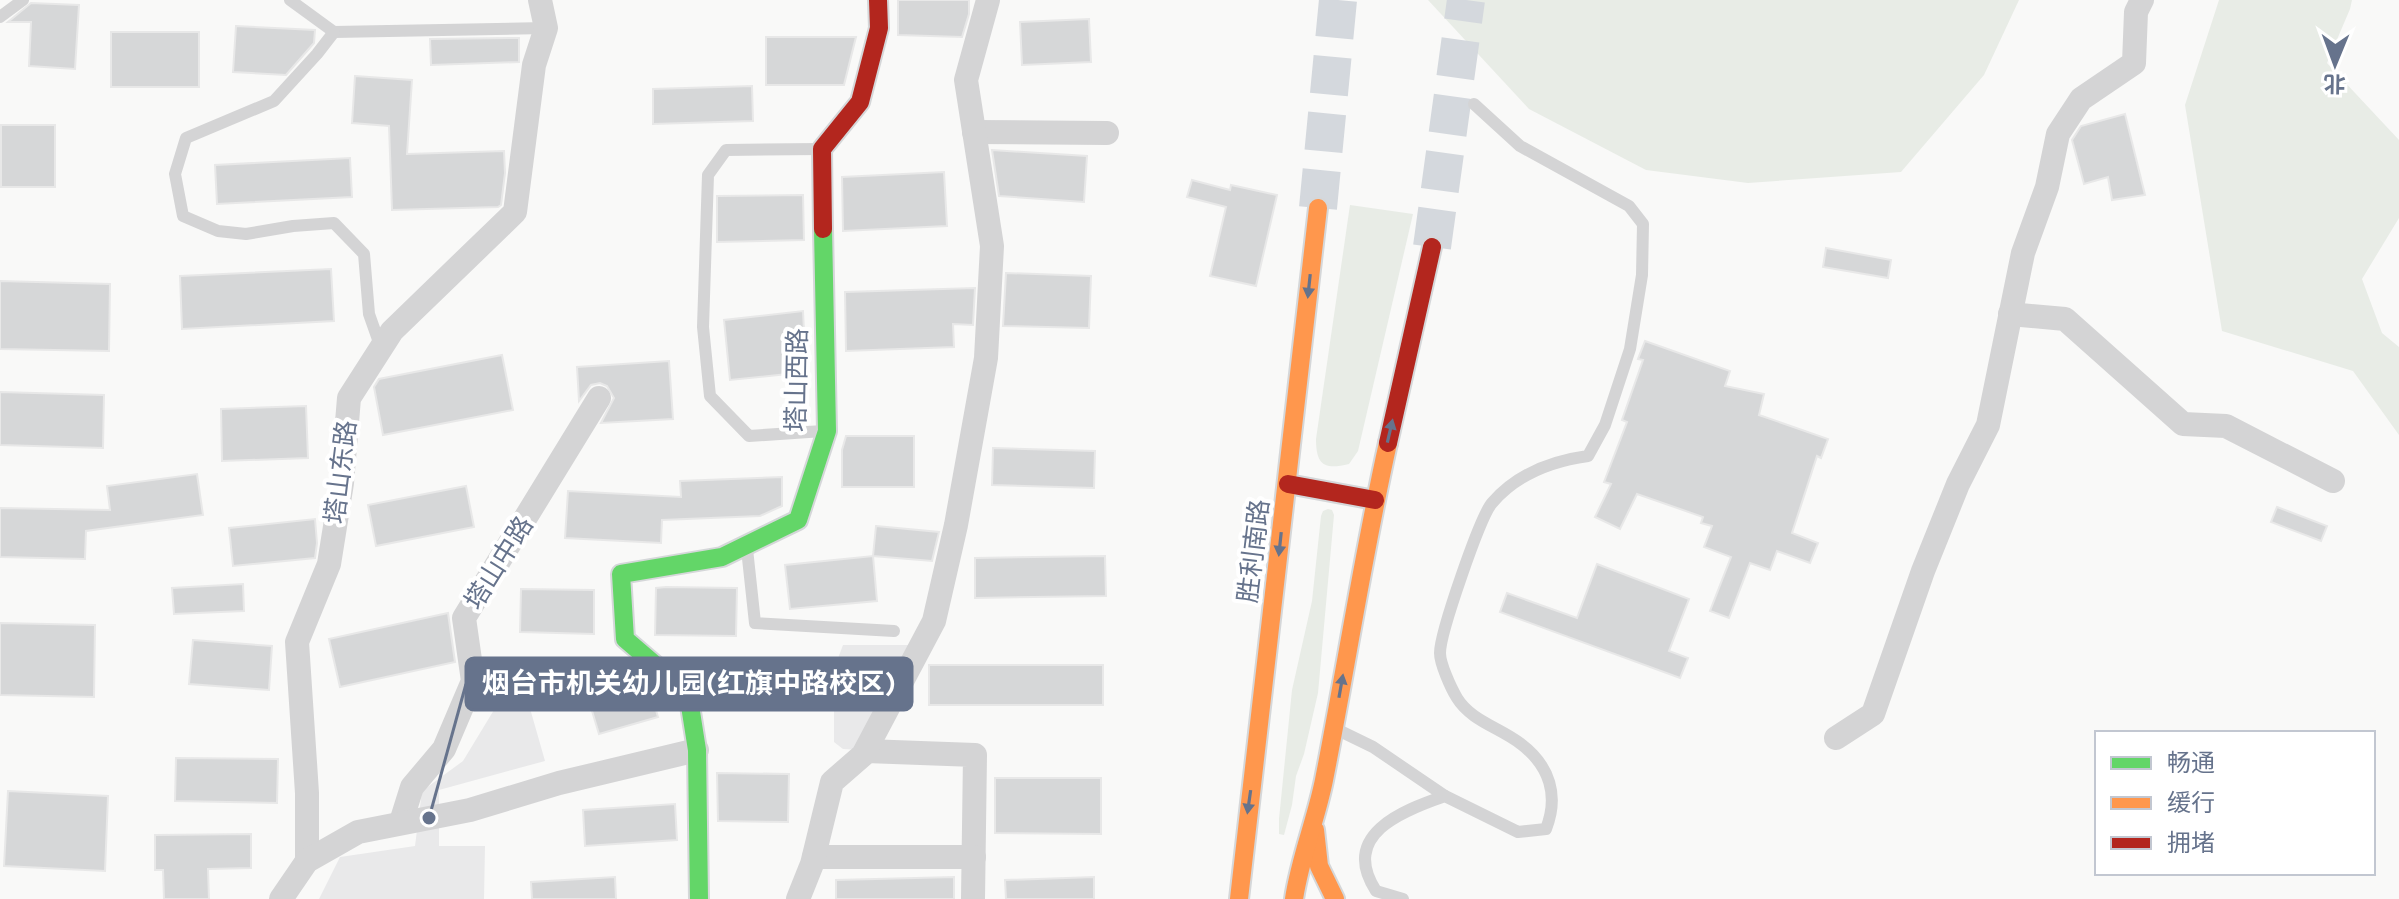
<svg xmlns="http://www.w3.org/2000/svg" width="2399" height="899" font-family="Karla,'Noto Sans SC',sans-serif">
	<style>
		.built { fill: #e9e9ea }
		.green { fill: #e8ece6 }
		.building { fill: #d6d7d8; stroke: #e8e8e8; stroke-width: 2 }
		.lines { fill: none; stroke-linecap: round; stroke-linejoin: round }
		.primary-tunnel { stroke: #d4d8dd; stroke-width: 38; stroke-dasharray: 38 19; stroke-linecap: butt }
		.fast-casing { stroke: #d5d7d9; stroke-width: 22 }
		.slow-casing { stroke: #d5d7d9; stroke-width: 22 }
		.jam-casing { stroke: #d5d7d9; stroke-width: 22 }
		.lane { stroke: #d4d4d5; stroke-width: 12 }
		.street { stroke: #d4d4d5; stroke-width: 24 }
		.fast { stroke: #63d668; stroke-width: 18 }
		.slow { stroke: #ff974d; stroke-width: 18 }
		.jam { stroke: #b3261e; stroke-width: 18 }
		.oneway { fill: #66738c }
		.labels { text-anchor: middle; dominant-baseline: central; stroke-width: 8; stroke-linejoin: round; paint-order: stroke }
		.street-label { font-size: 26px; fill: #66738c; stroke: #fff }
		.leader { fill: none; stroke: #66738c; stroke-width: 3 }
		.callout-dot { fill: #66738c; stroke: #fff; stroke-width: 3 }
		.callout { fill: #66738c; stroke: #66738c; stroke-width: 3 }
		.callout-label { font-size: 28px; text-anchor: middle; font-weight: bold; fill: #fff }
	</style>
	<rect width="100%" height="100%" fill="#f9f9f8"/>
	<!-- built -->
	<g class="built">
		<polygon points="843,645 914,645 861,750 843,749 834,742 834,669"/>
		<polygon points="527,698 545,761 439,790 439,846 485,846 484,899 319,899 340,857 415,846 422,791 463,761 500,700"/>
	</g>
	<!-- green -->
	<g class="green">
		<polygon points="1428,0 2019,0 1984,75 1901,172 1748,183 1646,170 1529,109"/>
		<polygon points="2219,0 2352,0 2350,9 2327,63 2399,140 2399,218 2362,279 2382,333 2399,347 2399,435 2353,371 2222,331 2185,105"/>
		<path d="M1350,205l63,9 -55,237 -9,13c-25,6 -33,1 -33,-25z"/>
		<polygon points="1328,509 1332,510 1334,515 1318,693 1304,754 1296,776 1292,805 1284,835 1279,834 1279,819 1292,690 1312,601 1321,516 1323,511"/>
	</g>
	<!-- building -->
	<g class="building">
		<polygon points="898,0 969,0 969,14 962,37 898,35"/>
		<polygon points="31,3 79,5 75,69 29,66 31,22 8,22"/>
		<polygon points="1089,19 1091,62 1022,65 1020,22"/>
		<polygon points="236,26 315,30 314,43 286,75 233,72"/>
		<rect x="111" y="32" width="88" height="55"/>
		<polygon points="766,37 856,37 844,85 766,85"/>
		<polygon points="519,38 519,62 431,65 430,39"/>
		<polygon points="355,76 412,80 407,154 504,151 505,173 501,205 498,207 392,210 389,126 352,123"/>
		<polygon points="752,86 753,121 653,124 653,89"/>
		<polygon points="2125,114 2145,195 2112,200 2108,177 2084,184 2072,140 2081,126"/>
		<rect x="1" y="125" width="54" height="62"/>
		<polygon points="992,150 1087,156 1084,202 999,196"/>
		<polygon points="350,158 352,197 217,204 215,165"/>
		<polygon points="944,172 947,226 843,231 842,177"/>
		<polygon points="1192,180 1230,190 1231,185 1277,195 1256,286 1210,276 1226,207 1187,197"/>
		<polygon points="803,195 804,240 717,242 717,196"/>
		<polygon points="1826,248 1891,260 1888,278 1823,267"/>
		<polygon points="331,269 334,321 182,329 180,276"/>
		<polygon points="1006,273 1091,276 1089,328 1003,326"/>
		<polygon points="0,281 110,284 109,351 0,349"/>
		<polygon points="975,288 973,325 953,324 954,347 846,351 845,292"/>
		<polygon points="803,311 806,372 730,380 724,320"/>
		<polygon points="1645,341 1730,371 1725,386 1764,394 1759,415 1828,439 1821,458 1817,456 1792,533 1818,543 1810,563 1777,551 1770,570 1750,563 1729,618 1710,611 1731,557 1704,547 1712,526 1701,523 1703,517 1637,494 1620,529 1595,517 1611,484 1604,482 1627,422 1622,420 1643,360 1638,359"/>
		<polygon points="502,355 513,410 383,435 374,387 379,379"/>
		<polygon points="669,361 673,419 601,423 614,398 607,386 600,383 591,385 579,401 577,367"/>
		<polygon points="0,392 104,395 103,448 0,445"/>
		<polygon points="306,406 308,458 222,461 221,409"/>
		<polygon points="846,436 914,436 914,487 842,487 842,450"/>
		<polygon points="993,448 1095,451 1094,488 992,485"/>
		<polygon points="197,474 203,515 86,531 85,559 0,557 0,508 110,510 107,486"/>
		<polygon points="782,477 782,506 760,516 662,520 661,543 565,538 568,491 681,497 680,481"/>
		<polygon points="466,486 474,527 376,546 368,505"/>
		<polygon points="2277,507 2327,526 2321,541 2271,522"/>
		<polygon points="315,519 317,543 315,558 233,566 229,528"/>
		<polygon points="876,526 939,532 932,561 873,556"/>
		<polygon points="873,556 877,601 790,609 785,565"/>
		<polygon points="1105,556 1106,596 975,598 975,558"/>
		<polygon points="1597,564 1689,599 1669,651 1688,658 1680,678 1500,612 1507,593 1577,618"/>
		<polygon points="243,584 244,611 174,614 172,588"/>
		<polygon points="666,587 737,588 736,636 655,635 656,588"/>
		<polygon points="521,589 594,590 594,634 520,632"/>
		<polygon points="448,613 455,662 340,687 329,639"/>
		<polygon points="0,623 95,625 94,697 0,695"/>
		<polygon points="193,640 272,646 269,690 189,684"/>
		<rect x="929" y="665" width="174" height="40"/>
		<polygon points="638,677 649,686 658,717 599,734 586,691"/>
		<polygon points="176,758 278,759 277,803 175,801"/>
		<polygon points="717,773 789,774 788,822 718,821"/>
		<polygon points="995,778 1101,778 1101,834 995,833"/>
		<polygon points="8,791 108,796 105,871 4,866"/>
		<polygon points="675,804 677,840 585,846 583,810"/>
		<polygon points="251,834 251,868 208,869 209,899 164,899 163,870 155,870 155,835"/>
		<polygon points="615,877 616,899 532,899 531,882"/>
		<polygon points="954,877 954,899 836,899 836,880"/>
		<polygon points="1094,877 1094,899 1006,899 1005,880"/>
	</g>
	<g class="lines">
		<!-- primary-tunnel -->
		<g class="primary-tunnel">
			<polyline points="1318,208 1338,0"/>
			<polyline points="1432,247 1466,0"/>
		</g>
		<defs>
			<polyline id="fast" points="699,899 697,750 688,693 625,639 621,574 722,557 798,520 827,431 823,229"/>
			<g id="slow">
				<polyline points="1315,830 1319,866 1335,899"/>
				<polyline points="1239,899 1318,208"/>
				<path d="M1294,899c6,-41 22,-79 30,-119 22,-112 39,-225 64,-337"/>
			</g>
			<g id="jam">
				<polyline points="823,229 822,149 860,102 879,28 878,0"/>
				<polyline points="1388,443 1432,247"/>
				<polyline points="1288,484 1375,500"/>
			</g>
		</defs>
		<!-- fast casing -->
		<use href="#fast" class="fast-casing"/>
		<!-- slow casing -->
		<use href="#slow" class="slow-casing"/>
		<!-- jam casing -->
		<use href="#jam" class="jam-casing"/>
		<!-- lane -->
		<g class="lane">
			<polyline points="290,0 334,32 546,28"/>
			<polyline points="0,17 23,0"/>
			<polyline points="334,32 317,54 274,101 186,138 175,174 183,216 218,231 246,234 293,226 334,223 364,254 369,314 381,348"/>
			<polyline points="821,149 726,150 708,175 703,327 710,396 749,436 823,431"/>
			<polyline points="747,549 755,623 894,631"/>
			<polyline points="1336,729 1373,747 1445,796"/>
			<path d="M1403,899l-27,-8c-36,-56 25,-80 69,-95l73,36 28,-3c13,-33 4,-63 -25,-85 -20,-16 -50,-23 -64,-46 -6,-10 -17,-34 -17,-45 0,-20 40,-136 52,-150 25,-29 59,-42 96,-47l17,-31 25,-76 12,-74 1,-51 -14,-18 -109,-60 -46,-42"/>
		</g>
		<!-- street -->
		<g class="street">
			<polyline points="974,132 1107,133"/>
			<polyline points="2010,314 2065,319 2183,424 2226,426 2333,481"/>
			<polyline points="1836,738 1873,714 1923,571 1958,484 1988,425 2023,253 2047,187 2058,134 2081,99 2134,63 2136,12 2142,0"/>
			<polyline points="866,751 975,755 973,899"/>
			<polyline points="401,822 412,787 444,749 473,681 464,618 599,398"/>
			<polyline points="814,857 974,857"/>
			<polyline points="307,861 307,793 297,642 329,564 342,483 349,398 392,331 515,212 534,65 546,28 540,0"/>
			<polyline points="281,899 307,861 358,832 470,810 559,783 697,750"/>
			<polyline points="798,899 812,864 832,782 863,755 934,621 956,525 986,358 992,246 966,80 988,0"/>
		</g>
		<!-- fast -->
		<use href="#fast" class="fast"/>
		<!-- slow -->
		<use href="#slow" class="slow"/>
		<!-- jam -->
		<use href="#jam" class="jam"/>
	</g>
	<!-- one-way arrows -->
	<defs><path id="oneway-solid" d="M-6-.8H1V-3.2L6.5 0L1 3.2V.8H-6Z" transform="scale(2)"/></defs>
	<g class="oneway">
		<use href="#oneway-solid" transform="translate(1309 286) rotate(96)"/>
		<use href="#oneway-solid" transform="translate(1390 431) rotate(-77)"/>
		<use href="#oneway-solid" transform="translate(1280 544) rotate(96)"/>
		<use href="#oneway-solid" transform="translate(1341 686) rotate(-80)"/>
		<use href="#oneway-solid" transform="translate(1249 802) rotate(98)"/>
	</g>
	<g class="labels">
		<!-- street labels -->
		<g class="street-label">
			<text transform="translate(797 380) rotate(-89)">塔山西路</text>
			<text transform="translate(341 472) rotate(-83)">塔山东路</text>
			<text transform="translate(1254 551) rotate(-83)">胜利南路</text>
			<text transform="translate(499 563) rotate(-58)">塔山中路</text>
		</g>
	</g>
	<!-- callouts -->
	<path class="leader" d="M429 818L466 684"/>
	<circle class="callout-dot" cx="429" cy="818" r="8"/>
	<rect class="callout" x="466" y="658" width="446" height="52" rx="8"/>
	<g class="callout-label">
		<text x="689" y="693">烟台市机关幼儿园(红旗中路校区)</text>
	</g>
	<!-- legend -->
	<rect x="2095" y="731" width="280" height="144" fill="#ffffff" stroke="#c2c7d1" stroke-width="2"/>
	<rect x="2111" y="757" width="40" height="12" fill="#63d668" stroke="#c2c7d1" stroke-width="2"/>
	<text x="2167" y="771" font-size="24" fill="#66738c">畅通</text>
	<rect x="2111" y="797" width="40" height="12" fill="#ff974d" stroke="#c2c7d1" stroke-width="2"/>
	<text x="2167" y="811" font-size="24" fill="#66738c">缓行</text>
	<rect x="2111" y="837" width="40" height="12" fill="#b3261e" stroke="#c2c7d1" stroke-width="2"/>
	<text x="2167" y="851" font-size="24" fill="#66738c">拥堵</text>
	<!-- north arrow -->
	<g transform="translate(2335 64) rotate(181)" stroke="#ffffff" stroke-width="6" paint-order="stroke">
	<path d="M0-6L14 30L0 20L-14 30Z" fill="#66738c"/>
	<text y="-12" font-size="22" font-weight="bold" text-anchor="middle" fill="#66738c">北</text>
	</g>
</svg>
